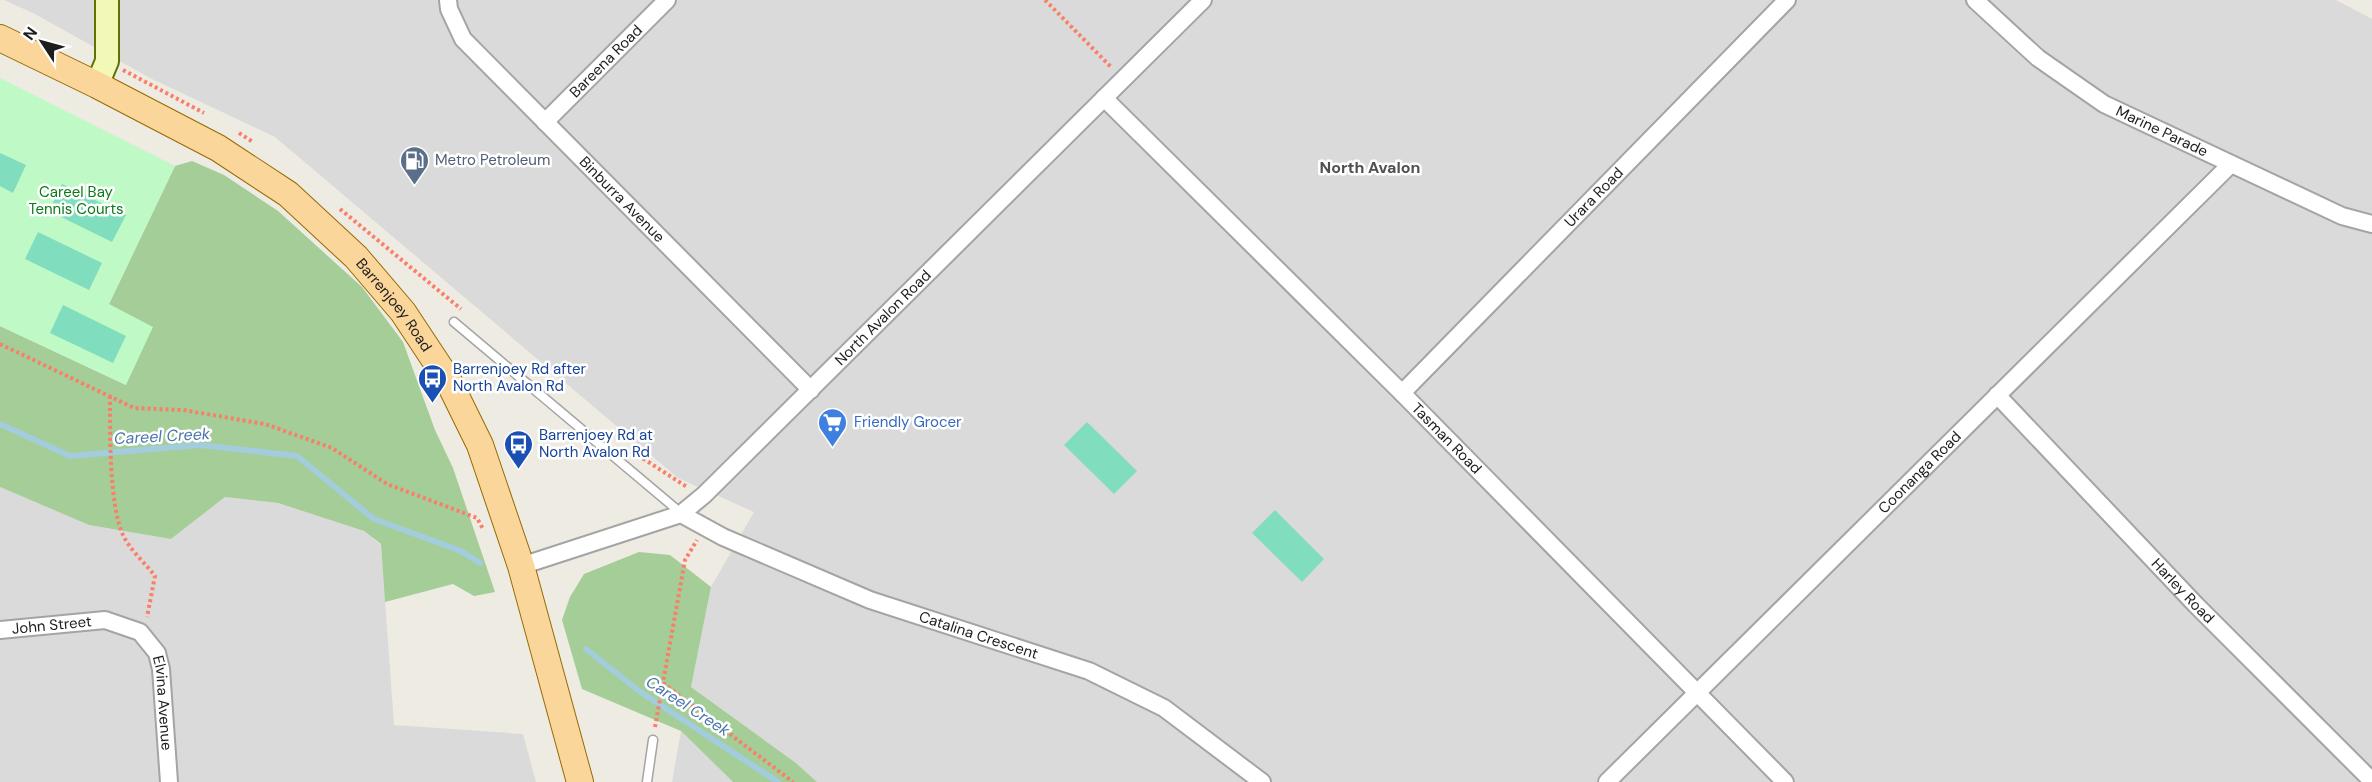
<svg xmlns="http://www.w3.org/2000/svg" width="2372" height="782" font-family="'DM Sans',sans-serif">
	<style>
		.residential { fill: #dbdada }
		.forest { fill: #a4cd97 }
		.park { fill: #bff9c6 }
		.pitch { fill: #80ddbe }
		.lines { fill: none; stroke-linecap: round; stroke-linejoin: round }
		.stream { stroke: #a3ccdc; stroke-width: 6 }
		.lane-casing { stroke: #a4a4a4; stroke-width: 11 }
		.street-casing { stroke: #a4a4a4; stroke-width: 20 }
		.secondary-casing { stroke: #617205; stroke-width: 26 }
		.primary-casing { stroke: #956b01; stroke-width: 28 }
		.path { stroke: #f97f69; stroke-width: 4; stroke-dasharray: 3 3; stroke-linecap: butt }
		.lane { stroke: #fff; stroke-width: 8 }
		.street { stroke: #fff; stroke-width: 16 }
		.secondary { stroke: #f2f9b6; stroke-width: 22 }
		.primary { stroke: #fbd69a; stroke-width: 26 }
		.labels { text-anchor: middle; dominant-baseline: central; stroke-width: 5; stroke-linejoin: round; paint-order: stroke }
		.street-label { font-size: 15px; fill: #1d1d1d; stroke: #fff }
		.service-label { font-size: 15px; fill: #4e5e75; stroke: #fff; text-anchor: start }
		.park-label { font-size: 15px; fill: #0c7a1a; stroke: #fff }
		.transit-label { font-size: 15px; fill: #164399; stroke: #fff; text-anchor: start }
		.shop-label { font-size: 15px; fill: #366cbe; stroke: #fff; text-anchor: start }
		.neighbourhood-label { font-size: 16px; font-weight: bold; fill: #505050; stroke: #fff }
		.water-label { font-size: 16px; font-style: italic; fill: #4a76ac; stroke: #fff }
	</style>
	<rect width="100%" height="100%" fill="#eeebe2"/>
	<!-- residential -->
	<g class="residential">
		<polygon points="4,0 2336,0 2372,19 2372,782 817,782 796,763 691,687 711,587 754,512 678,478 275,137 152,79 33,13"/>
		<polygon points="0,487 89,525 171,539 225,497 278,503 364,531 381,545 394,725 523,734 536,782 0,782"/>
		<polygon points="681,731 733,782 672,782"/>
	</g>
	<!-- forest -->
	<g class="forest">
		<polygon points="192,161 224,175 278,211 362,287 403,342 435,430 453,468 495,592 474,596 453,584 385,602 381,544 364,531 278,503 225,497 171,539 89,525 0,487 0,326 126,385 109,304 175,166"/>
		<polygon points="639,552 670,555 711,587 691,687 796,763 817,782 733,782 681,731 582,689 562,620 570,597 584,574"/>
	</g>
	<!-- park -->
	<polygon class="park" points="0,78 175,166 109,304 153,327 126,385 0,326"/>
	<!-- pitch -->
	<g class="pitch">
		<polygon points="0,153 26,165 13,193 0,186"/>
		<polygon points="62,184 126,215 112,242 49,211"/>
		<polygon points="38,232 102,263 89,290 25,259"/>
		<polygon points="63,305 126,336 113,363 50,333"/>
		<polygon points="1087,422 1137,471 1114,494 1064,445"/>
		<polygon points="1275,510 1324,559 1302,582 1252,533"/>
	</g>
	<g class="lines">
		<!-- stream -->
		<g class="stream">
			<polyline points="0,424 70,456 200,445 297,456 374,519 461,551 480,563"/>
			<polyline points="586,649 639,691 778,782"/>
		</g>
		<defs>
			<g id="lane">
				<polyline points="454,322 681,513"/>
				<polyline points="647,782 653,740"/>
			</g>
			<g id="street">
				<path id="s1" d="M448,0l1,9 14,30 348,351"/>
				<path id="s2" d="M1975,0l63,58 66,46 238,112 30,8"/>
				<path id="s3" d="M1104,98l298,295 383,389"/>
				<path id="s4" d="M545,122l122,-122"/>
				<path id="s5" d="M1402,393l385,-393"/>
				<path id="s6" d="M1997,395l199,210 176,176"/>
				<path id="s7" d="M681,514l42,23 147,63 219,71 75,37 98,74"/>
				<path id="s8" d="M521,566l160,-52 23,-19 499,-495"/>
				<path id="s9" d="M0,630l105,-10 35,12 17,21 4,16 8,113"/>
				<path id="s10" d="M1607,782l624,-618"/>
			</g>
			<polyline id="secondary" points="97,85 107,61 107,0"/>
			<g id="primary">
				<path id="s11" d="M0,38l97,47 121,63 70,46 68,63 47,55 45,68 32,65 41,121 59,216"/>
			</g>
		</defs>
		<!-- lane casing -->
		<use href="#lane" class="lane-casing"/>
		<!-- street casing -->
		<use href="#street" class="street-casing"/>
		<!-- secondary casing -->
		<use href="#secondary" class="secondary-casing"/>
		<!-- primary casing -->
		<use href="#primary" class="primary-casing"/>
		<!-- path -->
		<g class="path">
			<polyline points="1045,0 1112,68"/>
			<polyline points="123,70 204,113"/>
			<polyline points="239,133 253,142"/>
			<polyline points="340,209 461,309"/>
			<polyline points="0,344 134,408 183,410 265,424 332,448 387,484 477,518 483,529"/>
			<path d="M110,396c0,35 -1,109 13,139 7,15 22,28 32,41l-8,41"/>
			<polyline points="633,452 687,487"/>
			<polyline points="663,683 793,782"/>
			<polyline points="655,727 685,560 697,540"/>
		</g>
		<!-- lane -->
		<use href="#lane" class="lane"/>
		<!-- street -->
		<use href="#street" class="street"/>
		<!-- secondary -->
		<use href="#secondary" class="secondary"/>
		<!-- primary -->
		<use href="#primary" class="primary"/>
	</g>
	<!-- icons -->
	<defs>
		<symbol id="fuel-pin" viewBox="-11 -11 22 30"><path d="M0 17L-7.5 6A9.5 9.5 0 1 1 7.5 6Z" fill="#5c6f8a" stroke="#fff"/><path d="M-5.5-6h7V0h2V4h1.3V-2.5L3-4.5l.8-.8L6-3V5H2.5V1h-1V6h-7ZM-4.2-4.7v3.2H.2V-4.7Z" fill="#fff"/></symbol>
		<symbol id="bus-pin" viewBox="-11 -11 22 30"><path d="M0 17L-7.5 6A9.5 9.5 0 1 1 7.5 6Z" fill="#1a4fb4" stroke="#fff"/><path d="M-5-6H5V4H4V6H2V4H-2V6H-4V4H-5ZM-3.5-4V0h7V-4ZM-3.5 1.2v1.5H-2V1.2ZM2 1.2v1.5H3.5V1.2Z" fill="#fff"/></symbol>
		<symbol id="supermarket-pin" viewBox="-11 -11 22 30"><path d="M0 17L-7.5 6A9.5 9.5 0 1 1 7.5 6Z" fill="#3f7fe0" stroke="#fff"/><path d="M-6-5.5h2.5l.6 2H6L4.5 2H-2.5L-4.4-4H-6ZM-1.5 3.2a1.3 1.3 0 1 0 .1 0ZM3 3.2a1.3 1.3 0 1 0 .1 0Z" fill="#fff"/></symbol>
	</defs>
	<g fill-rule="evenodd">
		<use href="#fuel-pin" x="398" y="144" width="33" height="45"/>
		<use href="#bus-pin" x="416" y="362" width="33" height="45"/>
		<use href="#supermarket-pin" x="816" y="406" width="33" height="45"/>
		<use href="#bus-pin" x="502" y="428" width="33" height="45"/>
	</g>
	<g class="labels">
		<!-- street labels -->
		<g class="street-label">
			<text stroke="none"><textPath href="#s4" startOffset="86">Bareena Road</textPath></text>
			<text stroke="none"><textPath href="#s2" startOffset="230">Marine Parade</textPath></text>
			<text stroke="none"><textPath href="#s5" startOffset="274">Urara Road</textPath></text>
			<text stroke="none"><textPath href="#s1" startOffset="268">Binburra Avenue</textPath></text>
			<text stroke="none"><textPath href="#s11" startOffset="482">Barrenjoey Road</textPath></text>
			<text stroke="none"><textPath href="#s8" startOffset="450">North Avalon Road</textPath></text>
			<text stroke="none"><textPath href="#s3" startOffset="483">Tasman Road</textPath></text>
			<text stroke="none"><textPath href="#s10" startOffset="440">Coonanga Road</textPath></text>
			<text stroke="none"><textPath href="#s6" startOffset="270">Harley Road</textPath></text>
			<text stroke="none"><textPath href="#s9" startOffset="52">John Street</textPath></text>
			<text stroke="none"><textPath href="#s7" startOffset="322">Catalina Crescent</textPath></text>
			<text stroke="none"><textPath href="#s9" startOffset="220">Elvina Avenue</textPath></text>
		</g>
		<!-- service labels -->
		<g class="service-label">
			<text x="435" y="160">Metro Petroleum</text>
		</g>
		<!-- park labels -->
		<g class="park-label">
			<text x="76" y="192">Careel Bay<tspan x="76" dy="17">Tennis Courts</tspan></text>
		</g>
		<!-- transit labels -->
		<g class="transit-label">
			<text x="453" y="369">Barrenjoey Rd after<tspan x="453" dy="17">North Avalon Rd</tspan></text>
			<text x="539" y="435">Barrenjoey Rd at<tspan x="539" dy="17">North Avalon Rd</tspan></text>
		</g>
		<!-- shop labels -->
		<g class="shop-label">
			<text x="854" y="422">Friendly Grocer</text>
		</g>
		<!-- neighbourhood labels -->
		<g class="neighbourhood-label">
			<text x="1370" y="167">North Avalon</text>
		</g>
		<!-- water labels -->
		<g class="water-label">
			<text transform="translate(162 436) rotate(-3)">Careel Creek</text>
			<text transform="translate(688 706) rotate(33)">Careel Creek</text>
		</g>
	</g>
	<!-- north arrow -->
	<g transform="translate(42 42) rotate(306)" stroke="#ffffff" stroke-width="4.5" paint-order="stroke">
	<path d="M0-4.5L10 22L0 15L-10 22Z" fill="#1d1d1d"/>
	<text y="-9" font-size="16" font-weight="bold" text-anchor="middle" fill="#1d1d1d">N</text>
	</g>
</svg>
